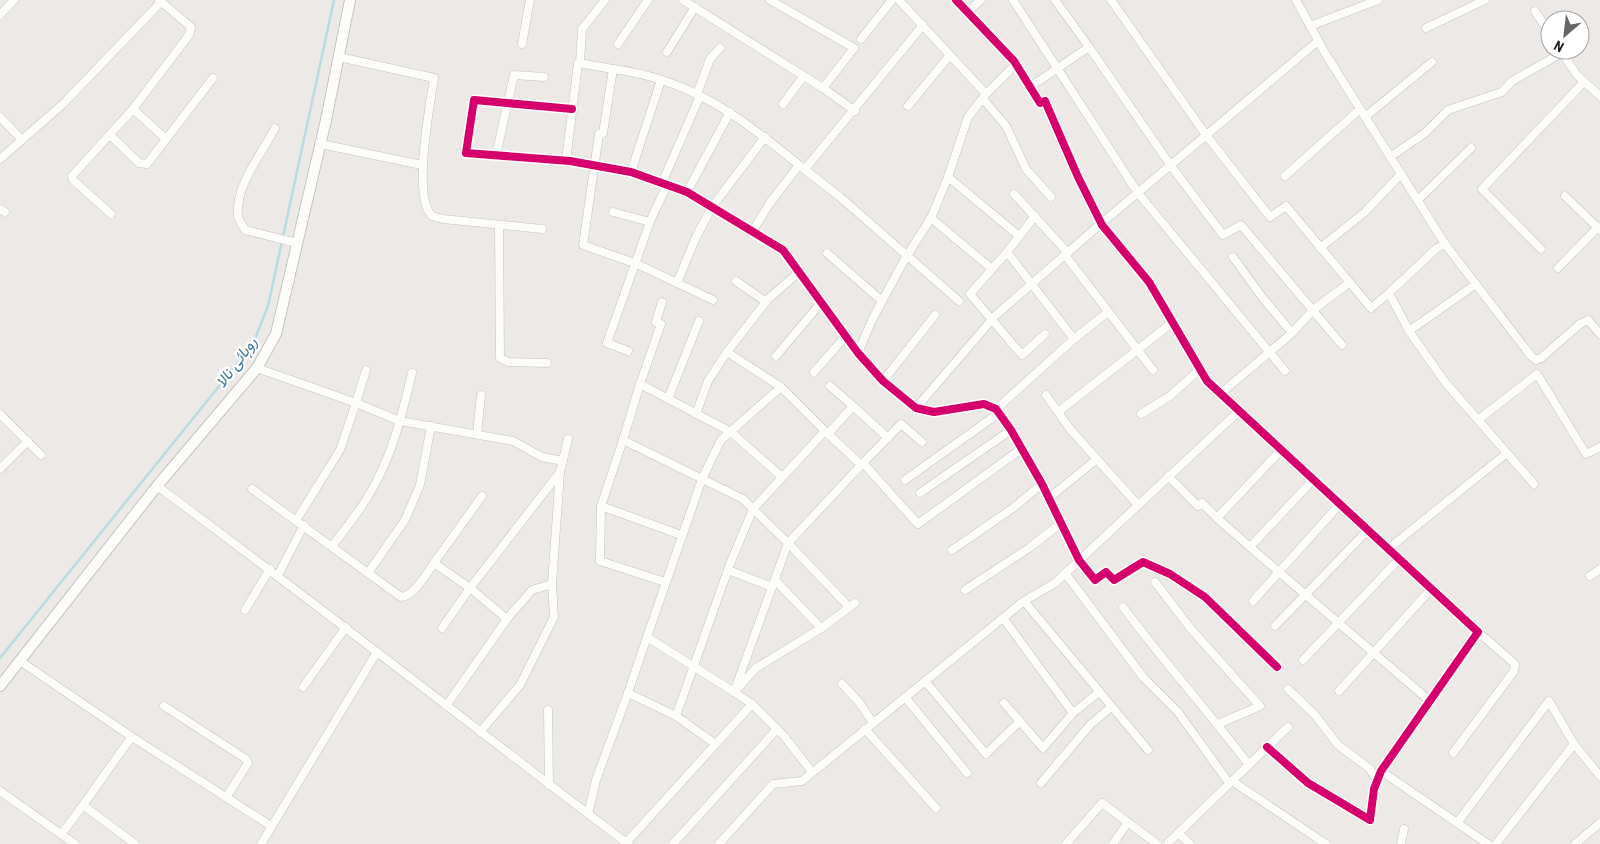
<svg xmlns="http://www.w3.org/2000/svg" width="1600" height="844" font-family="'Roboto Condensed',Vazirmatn,sans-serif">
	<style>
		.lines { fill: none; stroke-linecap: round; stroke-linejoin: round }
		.stream { stroke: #b8dce1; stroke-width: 2.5 }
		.minor-casing { stroke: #c5c4c2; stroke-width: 9 }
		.tertiary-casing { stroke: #c5c4c2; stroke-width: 12 }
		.minor { stroke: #fcfcfb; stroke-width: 8 }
		.tertiary { stroke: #fcfcfb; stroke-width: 10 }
		.cycleway-casing { stroke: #fff; stroke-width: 11 }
		.cycleway { stroke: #d6006c; stroke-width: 8 }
		.labels { text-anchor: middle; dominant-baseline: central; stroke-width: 4.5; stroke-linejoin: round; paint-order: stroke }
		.water-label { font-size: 16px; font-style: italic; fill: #407aa2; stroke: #fff }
	</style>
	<rect width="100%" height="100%" fill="#ece9e6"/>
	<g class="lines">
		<!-- stream -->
		<polyline class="stream" points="0,658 253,344 268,306 334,0"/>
		<defs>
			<g id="minor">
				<polyline points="683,0 823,88 855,111"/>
				<polyline points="770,0 854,48 823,88"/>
				<polyline points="899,0 986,94"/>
				<polyline points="956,0 1014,61 1040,103 1045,101 1078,177 1102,225 1149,282 1207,381 1478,632 1381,771 1374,789 1370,820 1308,783 1267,747"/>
				<polyline points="1013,0 1138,193 1285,371"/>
				<polyline points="1055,0 1089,47"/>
				<polyline points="1111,0 1206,135 1270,217 1286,206 1371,308 1389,293 1409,331 1445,382 1534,484"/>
				<polyline points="1296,0 1325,53 1445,244 1531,356 1536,360 1541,358 1580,324 1588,320 1600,334"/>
				<polyline points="1535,11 1550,34"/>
				<polyline points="966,13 981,0"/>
				<polyline points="0,15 14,0"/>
				<polyline points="1310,26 1378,0"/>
				<polyline points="1426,28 1485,0"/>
				<polyline points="861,39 892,0"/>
				<polyline points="522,44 530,0"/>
				<polyline points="618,44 648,0"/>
				<polyline points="1560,50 1577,75 1600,96"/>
				<polyline points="667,52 695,7"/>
				<path d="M339,57l95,21c-4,27 -22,119 -2,138l11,3 99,10"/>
				<polyline points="580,63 582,29 605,0"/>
				<polyline points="1016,64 986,94 968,117 948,177 1019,236"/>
				<polyline points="1030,87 1089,47 1171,166 1223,235 1241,225 1342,345"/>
				<polyline points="697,94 710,59 720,48"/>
				<polyline points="983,99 1006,126 1026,169 1051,197"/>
				<polyline points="783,104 803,77"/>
				<polyline points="908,106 950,55"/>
				<polyline points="133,109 166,139"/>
				<polyline points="572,109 474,100 466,153 570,161 631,172 687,192 783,250 858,353 883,381 916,408 934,412 984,404 996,409 1011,430 1042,484 1079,560 1095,580 1106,572 1114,580 1143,562 1170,574 1205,597 1277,667"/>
				<polyline points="0,117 22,140"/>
				<polyline points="1365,117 1432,62"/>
				<path d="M275,128c-13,26 -40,57 -37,88 1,5 5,10 7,14l52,13"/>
				<polyline points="110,135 139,163 147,164 213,78"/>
				<polyline points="321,144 422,165"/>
				<polyline points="496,155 514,75 544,77"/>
				<polyline points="1390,157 1425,133 1448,110 1502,92 1512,81 1562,53"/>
				<polyline points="0,159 63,104 161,2"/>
				<polyline points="566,161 578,63 613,69"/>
				<polyline points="799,165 840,197 959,301"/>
				<polyline points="805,169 923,25"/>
				<polyline points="631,172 661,80"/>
				<polyline points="1285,176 1360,109"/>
				<polyline points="662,183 700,96"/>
				<polyline points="687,192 730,112"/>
				<polyline points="1014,194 1068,253"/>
				<polyline points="1565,196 1600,230"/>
				<polyline points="1418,200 1471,148"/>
				<polyline points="0,209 5,212"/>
				<polyline points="613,212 650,222"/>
				<polyline points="111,214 73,180 72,176 133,109 189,35 191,27 159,0"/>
				<polyline points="1035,216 1007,252 1074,339 1108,312"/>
				<polyline points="931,218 992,269"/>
				<polyline points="499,225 500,358 508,362 547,363"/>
				<polyline points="1320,248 1365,212 1401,174"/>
				<polyline points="1541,249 1482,189 1583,83"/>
				<polyline points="1007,252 970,294 1022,355 1045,334"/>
				<polyline points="827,253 882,301"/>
				<polyline points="1065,255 1153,370"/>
				<polyline points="1233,257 1262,297 1292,333 1313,310 1349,283"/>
				<polyline points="1558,268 1598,227"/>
				<polyline points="736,281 766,302"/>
				<polyline points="677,283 696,237 712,207 765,137"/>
				<polyline points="1389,293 1437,248 1445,244"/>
				<path d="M713,300l-76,-36 -54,-19 16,-111 4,-1 10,-64c77,10 128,48 186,96l-29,38 -18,29"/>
				<polyline points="662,302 656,322 661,324 640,384 731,432 782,477"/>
				<polyline points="1409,331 1476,284"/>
				<polyline points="628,351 607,343 651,219 667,185"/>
				<polyline points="727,352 781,387"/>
				<polyline points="858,353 873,318 906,257 931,218 948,177"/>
				<polyline points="776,356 820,304"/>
				<polyline points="257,368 356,403 340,450 297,519"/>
				<polyline points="366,370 356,403 400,421 513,441 542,457 563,461"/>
				<polyline points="814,372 845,337"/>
				<polyline points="883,381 935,315"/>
				<polyline points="640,384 623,440 743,499 753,509 825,431 861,465"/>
				<polyline points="830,386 853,406"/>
				<polyline points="1220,394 1292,333"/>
				<polyline points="1046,395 1070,429 1138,505"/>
				<polyline points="668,399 699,321"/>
				<polyline points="916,408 995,316 1097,227 1318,41"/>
				<polyline points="996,409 1074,339"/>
				<polyline points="1058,412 1173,322"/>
				<polyline points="0,414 41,455"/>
				<polyline points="696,414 708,381 727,352 768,299 798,273"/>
				<polyline points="1141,414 1170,396 1200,369"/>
				<polyline points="1478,420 1537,374 1586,454 1600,447"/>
				<polyline points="825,431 781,387 721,440 702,479 647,637 734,692 756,668 823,627 855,603"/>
				<polyline points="477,434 481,395"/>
				<polyline points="828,434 853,406 888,438"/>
				<polyline points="922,442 901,424 863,463 918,524 1021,449"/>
				<polyline points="0,469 28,441"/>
				<polyline points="1168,476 1198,506 1202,503 1217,518 1281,450"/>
				<polyline points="905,480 999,413"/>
				<path d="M157,486c159,117 313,239 471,358"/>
				<path d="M252,489l149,108c13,-1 26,-24 33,-34"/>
				<polyline points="920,493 1011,430"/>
				<polyline points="1049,498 1097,459"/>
				<polyline points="601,506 623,440"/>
				<polyline points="1217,518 1250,547 1313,480"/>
				<path d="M332,546c18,-23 37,-47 49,-74 15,-31 23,-66 31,-99"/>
				<polyline points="1250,547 1279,572 1340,504"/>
				<polyline points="1388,549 1507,453"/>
				<polyline points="952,550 1013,508 1042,484"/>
				<polyline points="728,570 772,587"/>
				<polyline points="368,573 405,520 420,485 431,426"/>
				<polyline points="1065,573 1143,677 1178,712 1229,783"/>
				<polyline points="278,575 304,525"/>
				<polyline points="1590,576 1600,569"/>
				<polyline points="775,580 821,628"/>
				<polyline points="665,582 600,561 601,506 681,535"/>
				<polyline points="1155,582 1191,629 1260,706 1218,724"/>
				<polyline points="965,590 1029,548 1061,523"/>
				<polyline points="1024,601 1148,750"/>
				<polyline points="1253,601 1279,572 1430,701"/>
				<polyline points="849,607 788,543 863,463"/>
				<path d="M1123,607c40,54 85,104 126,158"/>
				<polyline points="245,610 270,569"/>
				<polyline points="1003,618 1073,713 1099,692"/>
				<polyline points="507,619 532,590 552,584"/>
				<polyline points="1275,626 1368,530"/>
				<polyline points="442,628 470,588 434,563 482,496"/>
				<polyline points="647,637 628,693 676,716"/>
				<polyline points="1303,660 1399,559"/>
				<polyline points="20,661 132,737 271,826"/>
				<polyline points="925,681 986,754 1020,721"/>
				<polyline points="842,684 859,702 873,723"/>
				<polyline points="303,687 346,627"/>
				<polyline points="1288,689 1315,715 1338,745 1370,769 1377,780"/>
				<polyline points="1339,691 1431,589"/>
				<polyline points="905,697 967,773"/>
				<polyline points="1004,703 1043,748 1073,713"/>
				<polyline points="164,706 246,759 248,763 227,796"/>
				<polyline points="446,706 507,619 470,588 560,472 568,439"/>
				<polyline points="548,710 549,785"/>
				<polyline points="865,729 936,808"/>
				<polyline points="480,732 520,685 554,617 552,584 560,472"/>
				<polyline points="714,743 676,716 730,564 753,509 788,543 734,692 752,704"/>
				<polyline points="1453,753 1514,671 1515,664 1478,632"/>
				<polyline points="1381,771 1488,844"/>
				<polyline points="1232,781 1326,844"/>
				<polyline points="1041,783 1090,725 1111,707"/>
				<polyline points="0,791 75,844"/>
				<polyline points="84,806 135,844"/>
				<polyline points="588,814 596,780 628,693"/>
				<polyline points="1457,823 1549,701 1574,744 1600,776"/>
				<path d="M62,833c25,-31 46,-65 70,-96"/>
				<polyline points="1178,833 1190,844"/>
				<polyline points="626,843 752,704 784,736 812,772"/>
				<polyline points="261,844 377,652"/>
				<polyline points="673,844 777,729"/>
				<polyline points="719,844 773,784 802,781 1024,601 1055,583 1239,411"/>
				<polyline points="1066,844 1102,803 1157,844"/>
				<polyline points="1113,844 1128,822"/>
				<polyline points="1167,844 1288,727"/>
				<polyline points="1401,844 1404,829"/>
				<polyline points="1496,844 1574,744"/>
				<polyline points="1575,844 1600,823"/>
			</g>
			<polyline id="tertiary" points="0,686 157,486 257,368 276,334 326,120 350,0"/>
		</defs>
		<!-- minor casing -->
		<use href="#minor" class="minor-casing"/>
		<!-- tertiary casing -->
		<use href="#tertiary" class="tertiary-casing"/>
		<!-- minor -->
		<use href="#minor" class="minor"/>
		<!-- tertiary -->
		<use href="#tertiary" class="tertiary"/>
		<defs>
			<g id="cycleway">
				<polyline points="956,0 1014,61 1040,103 1045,101 1078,177 1102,225 1149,282 1207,381 1478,632 1381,771 1374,789 1370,820 1308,783 1267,747"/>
				<polyline points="572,109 474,100 466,153 570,161 631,172 687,192 783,250 858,353 883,381 916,408 934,412 984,404 996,409 1011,430 1042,484 1079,560 1095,580 1106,572 1114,580 1143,562 1170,574 1205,597 1277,667"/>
			</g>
		</defs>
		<!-- cycleway casing -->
		<use href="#cycleway" class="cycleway-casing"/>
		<!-- cycleway -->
		<use href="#cycleway" class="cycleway"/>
	</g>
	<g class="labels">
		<!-- water labels -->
		<g class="water-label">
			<text transform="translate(236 362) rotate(-54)">روہائی نالا</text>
		</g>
	</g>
	<!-- north arrow -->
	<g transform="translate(1565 35) rotate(208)"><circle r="24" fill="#ffffff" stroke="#a5a5a5"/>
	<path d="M0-4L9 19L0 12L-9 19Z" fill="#666564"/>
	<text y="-8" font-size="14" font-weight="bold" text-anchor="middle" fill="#1e1e1e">N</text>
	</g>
</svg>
